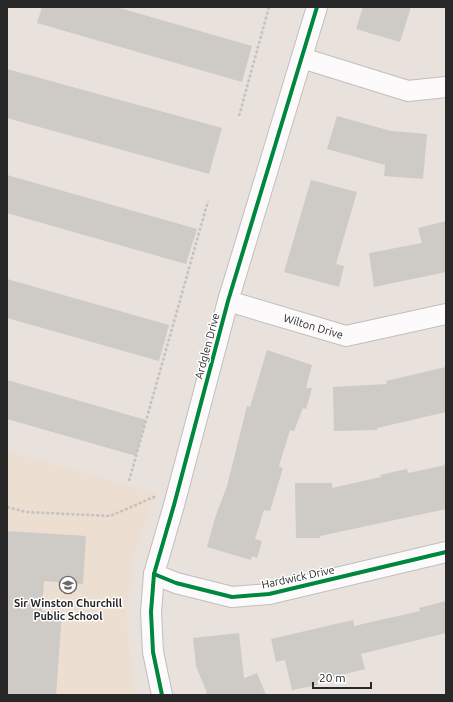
<svg xmlns="http://www.w3.org/2000/svg" width="453" height="702" font-family="Ubuntu,sans-serif">
	<style>
		.education { fill: #ecded0 }
		.building { fill: #cecac6 }
		.lines { fill: none; stroke-linecap: round; stroke-linejoin: round }
		.street-casing { stroke: #c0bfbf; stroke-width: 22 }
		.path { stroke: #c3c2c1; stroke-width: 2.5; stroke-dasharray: 3 2; stroke-linecap: butt }
		.street { stroke: #fcfafa; stroke-width: 20 }
		.cycleway-casing { stroke: #fff; stroke-width: 6 }
		.cycleway { stroke: #00873e; stroke-width: 4 }
		.labels { text-anchor: middle; dominant-baseline: central; stroke-width: 3; stroke-linejoin: round; paint-order: stroke }
		.street-label { font-size: 11px; fill: #282828; stroke: #fff }
		.poi-label { font-size: 11px; font-weight: bold; fill: #282828; stroke: #fff }
	</style>
	<rect width="100%" height="100%" fill="#e8e1dc"/>
	<!-- education -->
	<polygon class="education" points="7,451 155,493 133,560 126,610 132,680 139,695 7,695"/>
	<!-- building -->
	<g class="building">
		<polygon points="42,7 116,7 252,46 242,82 37,23"/>
		<polygon points="363,7 411,7 400,42 356,29"/>
		<polygon points="7,69 222,128 209,174 7,118"/>
		<polygon points="337,116 391,131 427,134 423,179 384,176 385,165 327,149"/>
		<polygon points="7,175 197,229 186,264 7,213"/>
		<polygon points="311,180 357,192 336,264 344,266 339,287 284,272"/>
		<polygon points="446,221 446,272 374,287 369,253 422,243 418,228"/>
		<polygon points="7,279 169,325 159,361 7,318"/>
		<polygon points="267,350 312,365 306,388 312,388 306,409 303,408 294,431 290,430 279,466 283,468 270,511 264,510 255,539 262,541 257,558 252,556 251,560 207,547 215,518 227,486 247,406 250,407"/>
		<polygon points="446,367 446,412 377,428 377,430 334,431 333,387 387,384 386,381"/>
		<polygon points="7,380 146,420 136,456 7,419"/>
		<polygon points="446,465 446,509 320,536 320,538 296,538 295,483 332,483 332,488 381,477 380,475 407,469 408,473"/>
		<polygon points="7,531 86,536 83,584 44,581 42,611 62,612 56,695 7,695"/>
		<polygon points="446,601 446,633 361,654 365,669 317,681 318,685 292,690 285,660 276,662 271,639 353,620 354,626 420,611 419,608"/>
		<polygon points="239,633 244,678 257,673 266,695 203,695 207,693 196,666 193,638"/>
	</g>
	<g class="lines">
		<defs>
			<g id="street">
				<polyline points="302,58 408,91 446,87"/>
				<path id="s1" d="M228,301l118,35 100,-22"/>
				<polyline points="154,574 176,583 232,597 269,594 446,552"/>
				<polyline points="162,695 153,652 151,612 154,574 174,505 228,301 317,7"/>
			</g>
		</defs>
		<!-- street casing -->
		<use href="#street" class="street-casing"/>
		<!-- path -->
		<g class="path">
			<polyline points="239,116 269,7"/>
			<polyline points="129,481 208,201"/>
			<polyline points="7,507 26,512 110,516 154,497 156,498"/>
		</g>
		<!-- street -->
		<use href="#street" class="street"/>
		<defs>
			<g id="cycleway">
				<polyline points="154,574 176,583 232,597 269,594 446,552"/>
				<polyline points="162,695 153,652 151,612 154,574 174,505 228,301 317,7"/>
			</g>
		</defs>
		<!-- cycleway casing -->
		<use href="#cycleway" class="cycleway-casing"/>
		<!-- cycleway -->
		<use href="#cycleway" class="cycleway"/>
	</g>
	<!-- icons -->
	<defs>
		<symbol id="school-ring" viewBox="-11 -11 22 22"><circle r="9.5" fill="#fff" stroke="#6b6967" stroke-width="1.5"/><path d="M0-5L7-2L0 1L-7-2ZM-4 1L0 2.5L4 1V4Q0 6-4 4Z" fill="#6b6967"/></symbol>
	</defs>
	<g fill-rule="evenodd">
		<use href="#school-ring" x="58" y="575" width="20" height="20"/>
	</g>
	<g class="labels">
		<!-- street labels -->
		<g class="street-label">
			<text stroke="none"><textPath href="#s1" startOffset="89">Wilton Drive</textPath></text>
			<text transform="translate(207 346) rotate(-75)">Ardglen Drive</text>
			<text transform="translate(298 577) rotate(-12)">Hardwick Drive</text>
		</g>
		<!-- poi labels -->
		<g class="poi-label">
			<text x="68" y="603">Sir Winston Churchill<tspan x="68" dy="13">Public School</tspan></text>
		</g>
	</g>
	<!-- border -->
	<rect width="453" height="702" fill="none" stroke="#282828" stroke-width="16"/>
	<!-- scale -->
	<path d="M313 682v6h58v-6" fill="none" stroke="#282828" stroke-width="2"/>
	<text x="319" y="682" font-size="12" fill="#282828" stroke="#ffffff" stroke-width="3" paint-order="stroke">20 m</text>
</svg>
